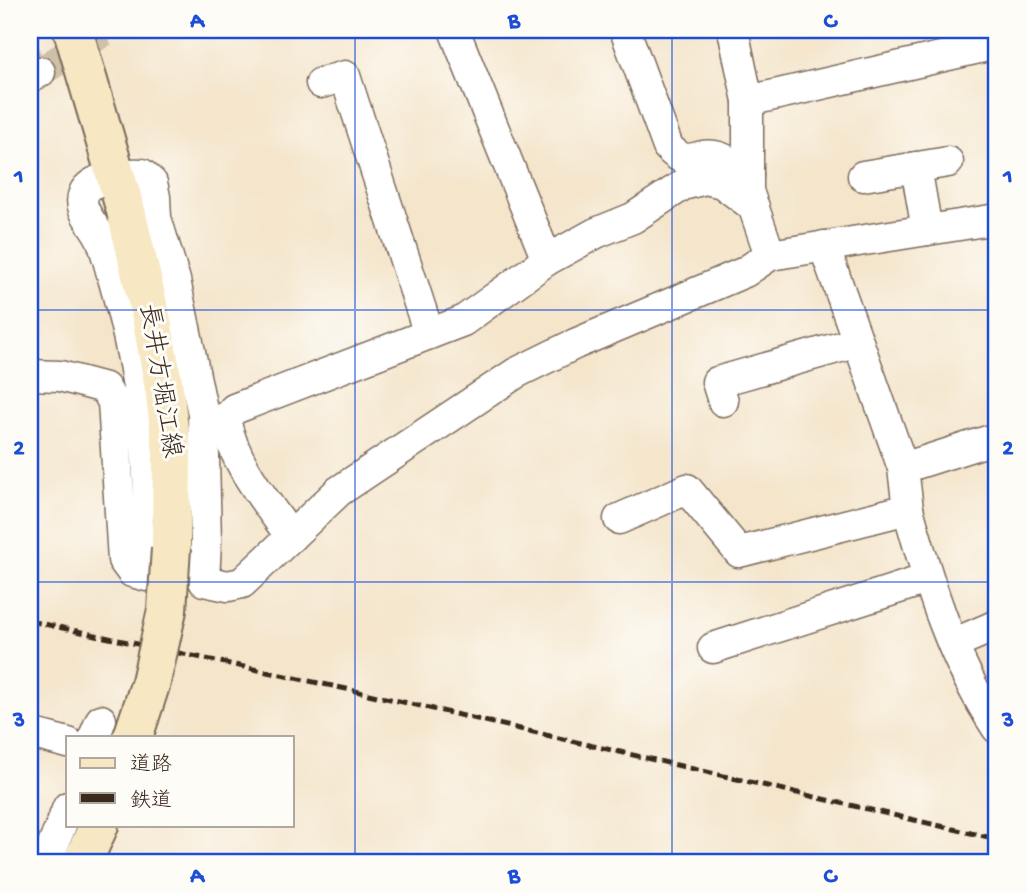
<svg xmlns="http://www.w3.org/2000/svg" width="1027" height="893" font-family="'Gochi Hand','Klee One',sans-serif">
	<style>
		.forest { fill: #9bb668; stroke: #6b7043; stroke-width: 2 }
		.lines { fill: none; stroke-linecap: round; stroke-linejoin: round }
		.minor-tunnel { stroke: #cfc0a8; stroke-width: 30; stroke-dasharray: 30 15; stroke-linecap: butt }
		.minor-casing { stroke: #7c6b5b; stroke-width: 33 }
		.secondary-casing { stroke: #7c6b5b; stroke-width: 42 }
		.minor { stroke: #fff; stroke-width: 30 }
		.secondary { stroke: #f7e8c3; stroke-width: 38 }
		.rail { stroke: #3b2a1e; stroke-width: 5; stroke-dasharray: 10 5; stroke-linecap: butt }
		.secondary-bridge-casing { stroke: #7c6b5b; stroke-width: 42; stroke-linecap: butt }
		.secondary-bridge { stroke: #f7e8c3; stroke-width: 38 }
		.grid { fill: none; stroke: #1d4ed8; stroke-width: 2; stroke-opacity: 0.55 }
		.labels { text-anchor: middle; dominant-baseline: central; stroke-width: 6; stroke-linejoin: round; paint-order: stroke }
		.street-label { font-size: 26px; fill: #3b2a1e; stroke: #fdfcf7 }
		.neatline { fill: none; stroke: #1d4ed8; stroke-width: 2.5 }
		.grid-label { font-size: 23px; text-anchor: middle; font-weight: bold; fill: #1d4ed8 }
	</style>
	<rect width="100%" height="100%" fill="#fdfcf7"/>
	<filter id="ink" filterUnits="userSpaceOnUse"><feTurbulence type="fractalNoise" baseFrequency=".0143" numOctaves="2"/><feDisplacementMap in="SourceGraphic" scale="14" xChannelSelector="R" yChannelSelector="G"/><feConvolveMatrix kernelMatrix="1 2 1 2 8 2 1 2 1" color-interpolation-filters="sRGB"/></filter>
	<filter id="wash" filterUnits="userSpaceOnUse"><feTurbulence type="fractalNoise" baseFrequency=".00686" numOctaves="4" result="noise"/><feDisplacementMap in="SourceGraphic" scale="28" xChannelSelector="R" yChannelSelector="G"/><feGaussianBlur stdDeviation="1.57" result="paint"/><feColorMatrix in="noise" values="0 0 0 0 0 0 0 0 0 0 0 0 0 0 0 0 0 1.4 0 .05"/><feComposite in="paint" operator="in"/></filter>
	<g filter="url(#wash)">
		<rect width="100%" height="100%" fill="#f4e5cb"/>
		<!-- forest -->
		<polygon class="forest" points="30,30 35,30 43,53 30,61"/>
	</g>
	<g filter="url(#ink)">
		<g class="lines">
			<!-- minor-tunnel -->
			<polyline class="minor-tunnel" points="40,72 106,30"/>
			<defs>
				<g id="minor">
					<polyline points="454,30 547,260"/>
					<path d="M625,30l43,117c22,24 27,3 51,10 10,3 20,13 29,18"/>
					<polyline points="733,30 748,101 748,191 770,255"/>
					<polyline points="30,77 40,72"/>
					<polyline points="321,83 345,76 429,334"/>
					<polyline points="748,101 997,44"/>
					<polyline points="916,167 927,230"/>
					<polyline points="863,176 948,162"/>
					<polyline points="824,246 903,468 997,438"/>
					<path d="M30,375l30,1 45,12 8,14 10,158 9,12 15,4c0,-27 2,-54 2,-80 -2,-72 -15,-145 -35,-215 -4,-13 -7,-27 -12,-40 -5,-15 -26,-31 -18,-48 7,-16 42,-20 58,-19l10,9 3,14 1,21 19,62 28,134 3,128 -2,39 24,5 14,-3 97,-92 177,-118 59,-29 170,-72 25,-17 227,-36"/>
					<polyline points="723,401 717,382 858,342"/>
					<path d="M908,509c21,76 45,153 89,219"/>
					<polyline points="619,519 687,489 739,552 908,509 903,468"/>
					<path d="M291,537c-26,-37 -57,-73 -66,-118l9,-10 229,-88 84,-61 49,-27 37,-15 50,-33 22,-6 17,4 32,24"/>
					<polyline points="953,644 997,625"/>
					<polyline points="713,648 927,579"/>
					<polyline points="30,733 68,743"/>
					<polyline points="94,737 101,720"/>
					<polyline points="46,863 68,807"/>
				</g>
				<g id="secondary">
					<polyline points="73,30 126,211 152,322 164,388 172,452 171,548"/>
					<polyline points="82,863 99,825"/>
				</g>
			</defs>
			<!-- minor casing -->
			<use href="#minor" class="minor-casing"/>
			<!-- secondary casing -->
			<use href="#secondary" class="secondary-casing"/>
			<!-- minor -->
			<use href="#minor" class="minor"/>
			<!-- secondary -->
			<use href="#secondary" class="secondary"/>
			<!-- rail -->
			<polyline class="rail" points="30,621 351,690 997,839"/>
			<defs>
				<polyline id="secondary-bridge" points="133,737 151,682 167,610 171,548"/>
			</defs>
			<!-- secondary-bridge casing -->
			<use href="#secondary-bridge" class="secondary-bridge-casing"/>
			<!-- secondary-bridge -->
			<use href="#secondary-bridge" class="secondary-bridge"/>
		</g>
	</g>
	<!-- grid -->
	<path class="grid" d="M355,30v833M672,30v833M30,310h967M30,582h967"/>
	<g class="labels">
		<!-- street labels -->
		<g class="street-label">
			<text transform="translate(158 381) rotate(81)">長井方堀江線</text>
		</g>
	</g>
	<!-- margin -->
	<rect width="1027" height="893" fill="none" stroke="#fdfcf7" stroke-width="77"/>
	<!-- legend -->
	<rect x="66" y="736" width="228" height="91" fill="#fdfcf7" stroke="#afa8a0" stroke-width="2"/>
	<rect x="80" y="758" width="35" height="10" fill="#f7e8c3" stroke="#afa8a0" stroke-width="2"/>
	<text x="130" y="770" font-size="21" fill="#3b2a1e">道路</text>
	<rect x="80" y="793" width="35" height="10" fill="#3b2a1e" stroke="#afa8a0" stroke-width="2"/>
	<text x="130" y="806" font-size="21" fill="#3b2a1e">鉄道</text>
	<rect x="38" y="38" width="950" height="816" class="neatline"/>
	<g class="grid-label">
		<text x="197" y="27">A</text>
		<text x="514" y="27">B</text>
		<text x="830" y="27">C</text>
		<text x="19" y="182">1</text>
		<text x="1008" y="182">1</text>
		<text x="19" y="454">2</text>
		<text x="1008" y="454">2</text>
		<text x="19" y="726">3</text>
		<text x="1008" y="726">3</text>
		<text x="197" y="882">A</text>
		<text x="514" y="882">B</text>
		<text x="830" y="882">C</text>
	</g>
</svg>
